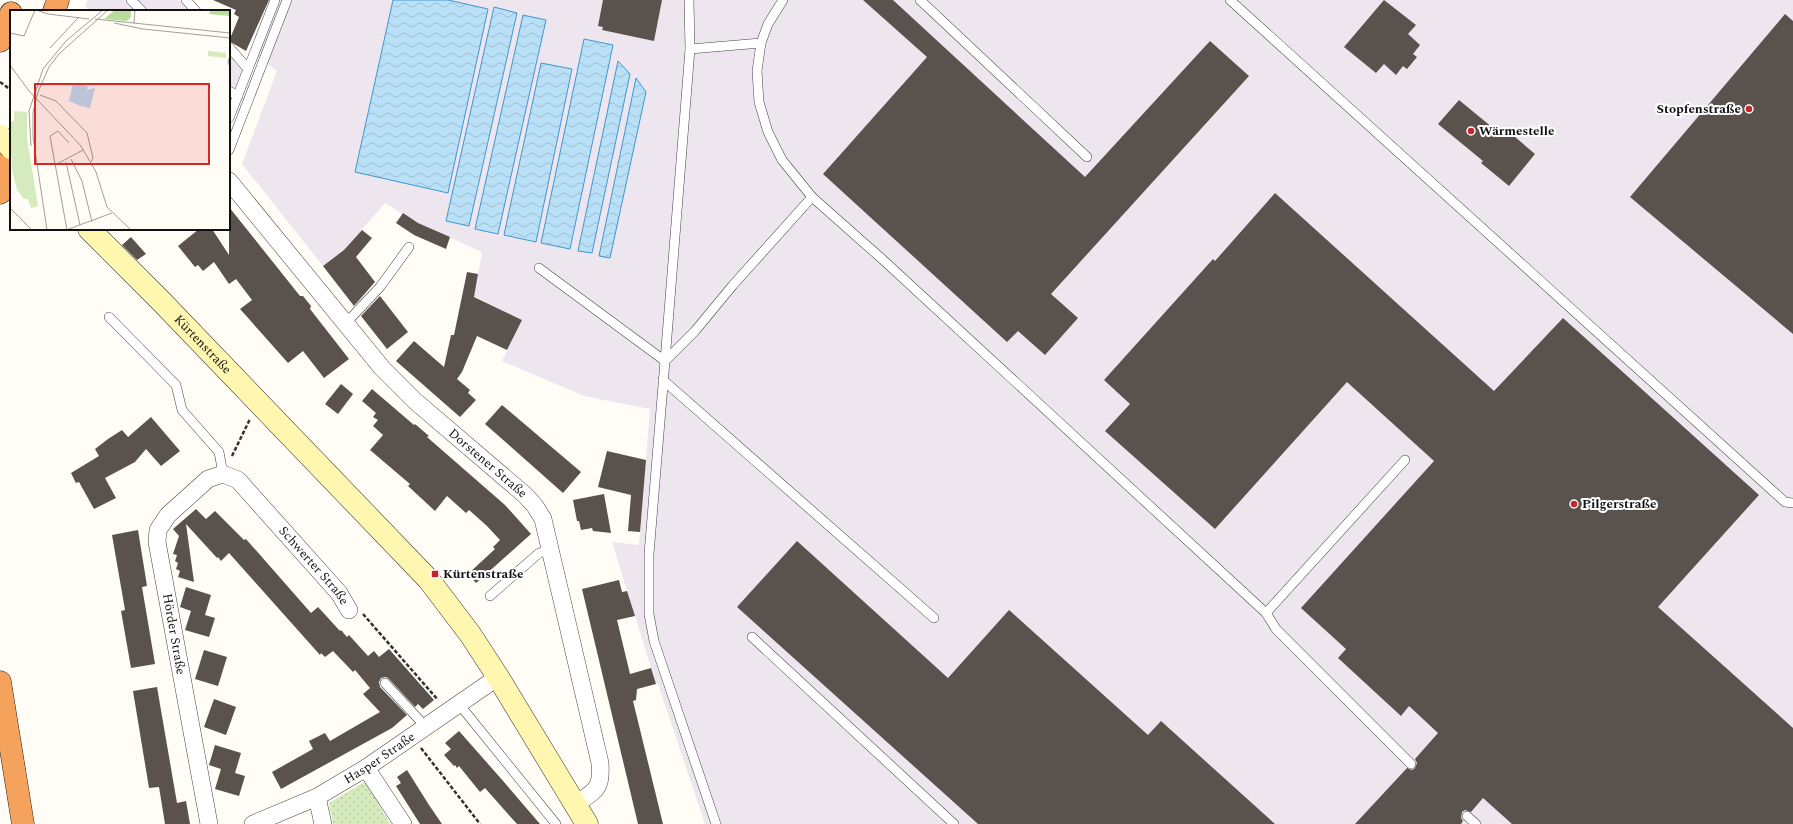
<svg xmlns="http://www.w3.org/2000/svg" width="1793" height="824" font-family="Spectral,serif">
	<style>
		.industrial { fill: #eee6ef }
		.green { fill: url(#green-dots) }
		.water { fill: url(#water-waves); stroke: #3f96cf }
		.building { fill: #5a524d }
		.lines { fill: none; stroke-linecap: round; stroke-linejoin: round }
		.lane-casing { stroke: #444; stroke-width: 10 }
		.street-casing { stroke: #444; stroke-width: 18 }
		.secondary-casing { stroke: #333; stroke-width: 23 }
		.highway-casing { stroke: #222; stroke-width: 23 }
		.path { stroke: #333; stroke-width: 2.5; stroke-dasharray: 4 2; stroke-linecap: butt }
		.lane { stroke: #fff; stroke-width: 9 }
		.street { stroke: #fff; stroke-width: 17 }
		.secondary { stroke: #fff6b0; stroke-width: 22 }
		.highway { stroke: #f5a25d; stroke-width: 22 }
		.secondary-bridge-casing { stroke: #333; stroke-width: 23; stroke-linecap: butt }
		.secondary-bridge { stroke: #fff6b0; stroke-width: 22 }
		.poi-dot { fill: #c4262e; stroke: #fff; stroke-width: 1.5 }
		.labels { text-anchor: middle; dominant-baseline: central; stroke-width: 4; stroke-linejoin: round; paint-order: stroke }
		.poi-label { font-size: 13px; font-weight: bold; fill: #111; stroke: #fff; text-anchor: start }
		.street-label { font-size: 13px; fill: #111; stroke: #fff }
		.inset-road { fill: none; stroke: #a09f9a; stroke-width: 1 }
		.view { fill: #d62828; fill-opacity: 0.15; stroke: #d62828; stroke-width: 2 }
		.inset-edge { fill: none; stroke: #111; stroke-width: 2 }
	</style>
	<defs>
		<pattern id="green-dots" width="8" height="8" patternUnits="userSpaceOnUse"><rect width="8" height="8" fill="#d5ebbd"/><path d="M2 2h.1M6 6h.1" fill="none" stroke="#b6c8a1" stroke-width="1.8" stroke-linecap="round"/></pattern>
		<pattern id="water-waves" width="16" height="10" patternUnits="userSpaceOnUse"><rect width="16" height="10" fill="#b9e0f7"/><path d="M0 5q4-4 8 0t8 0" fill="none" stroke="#9ebfd3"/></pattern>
	</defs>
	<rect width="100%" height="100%" fill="#fffdf5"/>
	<!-- industrial -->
	<g class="industrial">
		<polygon points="88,0 179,0 189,11 89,11 85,6"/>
		<polygon points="280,0 1793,0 1793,824 705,824 658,684 656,684 612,542 639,545 650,409 584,396 502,361 522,320 474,296 482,252 418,223 385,203 344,250 323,266 242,164 277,71 258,57"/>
		<polygon points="229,55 250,79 237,113 229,110"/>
	</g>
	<!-- green -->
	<polygon class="green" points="366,781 390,824 333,824 329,803"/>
	<!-- water -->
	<g class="water">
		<polygon points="393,0 448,0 488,9 448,193 355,172"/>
		<polygon points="494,7 517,13 469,226 446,221"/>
		<polygon points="523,15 546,20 498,234 475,229"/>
		<polygon points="584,39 613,45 570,249 541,243"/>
		<polygon points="618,61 630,74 592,253 578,251"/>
		<polygon points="541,63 572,69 536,242 504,235"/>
		<polygon points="636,78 646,92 610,258 599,256"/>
	</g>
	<!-- building -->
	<g class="building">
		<polygon points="213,0 269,0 246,51 229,41 239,17 234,14 236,10"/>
		<polygon points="603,0 662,0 654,41 602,30 603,27 598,26"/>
		<polygon points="863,0 893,0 1085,177 1210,41 1249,76 1051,294 1078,318 1045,355 1018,331 1007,342 823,174 927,57"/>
		<polygon points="1384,0 1416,25 1408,34 1420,45 1413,54 1417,57 1407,69 1403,66 1396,75 1384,64 1376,73 1344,47"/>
		<polygon points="1785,14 1793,21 1793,334 1630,197"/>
		<polygon points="1459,100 1504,137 1508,131 1535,154 1509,186 1481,163 1483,161 1438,124"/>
		<polygon points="1275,193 1494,391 1563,318 1759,495 1658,607 1793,728 1793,824 1512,824 1483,798 1471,812 1465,810 1462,812 1461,818 1463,821 1461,824 1355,824 1407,768 1412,770 1415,768 1417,763 1415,759 1438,733 1409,706 1401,716 1338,658 1346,649 1301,608 1434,461 1347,382 1215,529 1105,431 1130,404 1104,380 1213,259 1215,261"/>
		<polygon points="229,207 300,296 303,296 311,306 310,309 349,359 324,378 303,351 288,363 249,319 240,309 252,300 236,279 229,284 214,262 203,271 198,265 195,267 178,246 199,229 212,229 229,255"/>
		<polygon points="403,213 418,223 450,237 446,249 414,235 396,223"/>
		<polygon points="362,230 372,238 356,257 375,282 354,306 323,266 344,250"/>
		<polygon points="131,237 146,254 137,260 122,245"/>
		<polygon points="467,272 478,274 474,297 522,320 507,350 477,336 462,372 457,379 470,390 468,393 476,400 460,417 396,361 414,341 444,367 451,335 454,335"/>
		<polygon points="380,296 408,332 387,349 361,316"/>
		<polygon points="341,384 353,394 338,414 325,404"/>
		<polygon points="372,389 414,425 415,424 429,436 427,437 505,505 531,534 476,583 468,574 495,549 493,547 500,540 487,526 469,510 466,513 447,496 435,511 408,486 410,484 370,450 383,435 373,426 378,420 373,417 376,413 362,401"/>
		<polygon points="502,405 581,472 563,493 485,424"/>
		<polygon points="151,417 180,451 161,466 146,449 135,462 105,478 116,498 94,509 79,482 76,483 71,473 99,456 95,449 108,439 122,430 128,437"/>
		<polygon points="607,451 646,460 640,532 628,531 631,495 598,487"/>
		<polygon points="604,494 611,533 593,531 592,528 581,530 579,521 577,521 573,500"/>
		<polygon points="196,509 206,519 215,511 244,540 246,539 311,613 318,607 340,631 341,630 347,637 349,635 368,656 374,651 379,657 389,649 434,700 423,709 418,704 415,707 389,679 386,677 381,678 379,682 380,687 407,715 392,728 281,789 272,772 313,749 309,741 325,733 330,741 380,712 363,694 370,688 355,670 353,672 333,651 325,657 321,653 320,655 229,553 221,561 218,557 217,558 186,524 194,582 178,577 180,571 176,569 178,563 175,561 177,555 173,554 179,536 173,529"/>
		<polygon points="138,530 147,586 142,587 155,664 131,668 121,611 125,610 112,535"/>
		<polygon points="797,541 948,678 1009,610 1148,735 1161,721 1275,824 978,824 737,607"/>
		<polygon points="619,580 622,592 627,591 635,616 617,620 630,674 651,668 656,684 637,689 636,700 633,701 663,824 638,824 582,589"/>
		<polygon points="186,587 211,595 205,615 215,618 209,637 185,630 191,611 180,607"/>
		<polygon points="204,650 227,657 218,686 195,679"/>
		<polygon points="157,687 177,803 186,801 190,824 165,824 159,787 149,788 133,691"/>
		<polygon points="214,699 236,707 226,735 204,727"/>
		<polygon points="459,731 504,782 540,824 517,824 485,788 480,792 459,766 457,768 455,765 454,766 444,755 451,749 445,743"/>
		<polygon points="215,745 241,753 235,773 245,776 239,796 215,789 221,769 209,765"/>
		<polygon points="407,770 429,805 442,824 420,824 396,786 401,783 397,777"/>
	</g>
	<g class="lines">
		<defs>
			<g id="lane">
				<polyline points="131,0 142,11"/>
				<polyline points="186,0 196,11"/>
				<polyline points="689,0 690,49 761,43"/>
				<polyline points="783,0 768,24 761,43 757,71 759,102 768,132 782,160 812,197 881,258 1266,613 1276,629 1411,764"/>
				<polyline points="920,0 1087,157"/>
				<polyline points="1230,0 1785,502 1793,503"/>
				<polyline points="229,47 248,69"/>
				<polyline points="229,91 238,96"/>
				<polyline points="229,118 275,0"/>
				<polyline points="229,150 287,0"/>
				<polyline points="539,268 665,361 690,49"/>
				<polyline points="109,317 176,385 182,410 219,452 223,474"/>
				<polyline points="346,323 380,287 409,247"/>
				<polyline points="663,380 934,618"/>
				<polyline points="490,596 539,553 550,550"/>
				<polyline points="1266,613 1405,460"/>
				<polyline points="752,637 954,824"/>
				<polyline points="385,683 426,727"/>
				<polyline points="459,704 556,824"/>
				<polyline points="1467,816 1476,824"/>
				<polyline points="716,824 654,641 649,614 649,554 665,361 695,331 733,285 812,197"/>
			</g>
			<g id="street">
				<path id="s1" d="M229,181l153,187 33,33 110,94 10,11 8,13 57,244c2,26 -4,27 -24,41"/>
				<polyline points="366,768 403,824"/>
				<polyline points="317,797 323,824"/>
				<path id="s2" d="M209,824l-52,-282 1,-12 10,-15 40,-36 15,-5 15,6 101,113 10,17"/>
				<path id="s3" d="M253,824l64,-27 49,-29 132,-91"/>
			</g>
			<g id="secondary">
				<path id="s4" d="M89,229l71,71 269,280 41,54 28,43 89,147"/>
			</g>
			<g id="highway">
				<polyline points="54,11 58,0"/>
				<polyline points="0,41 11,13"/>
				<polyline points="0,193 11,147"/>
				<polyline points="0,682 23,824"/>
			</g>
		</defs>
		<!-- lane casing -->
		<use href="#lane" class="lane-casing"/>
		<!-- street casing -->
		<use href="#street" class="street-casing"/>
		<!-- secondary casing -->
		<use href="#secondary" class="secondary-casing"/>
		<!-- highway casing -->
		<use href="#highway" class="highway-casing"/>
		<!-- path -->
		<g class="path">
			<polyline points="0,82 11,90"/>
			<polyline points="232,456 250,419"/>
			<polyline points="363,614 438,700"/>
			<polyline points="421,748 480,824"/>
		</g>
		<!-- lane -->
		<use href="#lane" class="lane"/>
		<!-- street -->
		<use href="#street" class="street"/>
		<!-- secondary -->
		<use href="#secondary" class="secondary"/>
		<!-- highway -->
		<use href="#highway" class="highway"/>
		<defs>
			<polyline id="secondary-bridge" points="0,136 11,148"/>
		</defs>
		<!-- secondary-bridge casing -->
		<use href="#secondary-bridge" class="secondary-bridge-casing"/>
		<!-- secondary-bridge -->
		<use href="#secondary-bridge" class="secondary-bridge"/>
	</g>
	<!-- markers -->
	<g class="poi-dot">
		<circle cx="1749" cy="109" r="4"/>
		<circle cx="1471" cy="131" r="4"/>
		<circle cx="1574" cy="504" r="4"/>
		<rect x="431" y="570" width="8" height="8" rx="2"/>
	</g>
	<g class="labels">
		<!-- poi labels -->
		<g class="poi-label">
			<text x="1741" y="109" text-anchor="end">Stopfenstraße</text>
			<text x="1479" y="131">Wärmestelle</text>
			<text x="1582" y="504">Pilgerstraße</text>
			<text x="443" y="574">Kürtenstraße</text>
		</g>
		<!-- street labels -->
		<g class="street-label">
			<text stroke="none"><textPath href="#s4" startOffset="162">Kürtenstraße</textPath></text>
			<text stroke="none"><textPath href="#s1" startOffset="384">Dorstener Straße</textPath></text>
			<text stroke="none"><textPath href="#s2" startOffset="517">Schwerter Straße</textPath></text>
			<text transform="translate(174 634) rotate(80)">Hörder Straße</text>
			<text stroke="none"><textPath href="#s3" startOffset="143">Hasper Straße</textPath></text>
		</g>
	</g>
	<!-- overview -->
	<g transform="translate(10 10)">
		<rect width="220" height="220" fill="#fffdf5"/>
		<path d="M198,41l18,2v5l-18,-2zM4,101l13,1v26l11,68 -7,2 -3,-9h-4l-7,-9 -5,-20 -2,-37v-11l4,-1z" fill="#d5ebbd"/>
		<path d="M105,0h16v7l-4,4 -23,-2zM201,0h19v6l-21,-2z" fill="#b9dc9c"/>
		<path d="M63,73l15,3 -1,4 8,-2 -5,20 -6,-1 1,-5 -2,5 -14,-6z" fill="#b9e0f7"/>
		<path class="inset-road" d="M26,0l12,4 41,5M85,9l135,14M104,13l29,6 87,9M124,13l1,-13M0,23l14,3 11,-26M40,38l29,-31M220,45l-2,7 2,5M0,55l19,26 52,55 15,26 11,35 24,23M30,85l16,6 31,32 6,25 -2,4M21,136l-2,-35 14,-42 23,-28 37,-31M61,149l11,22 10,41M56,152l14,63M45,155l28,-15M0,198l22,22M37,220l-14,-93v-25l5,-20 11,-25 10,-13 49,-44M56,220l46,-17M57,220l-17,-94 8,-5 11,12"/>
		<path class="view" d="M25,74h174v80h-174z"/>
		<rect width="220" height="220" class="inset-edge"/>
	</g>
</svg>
